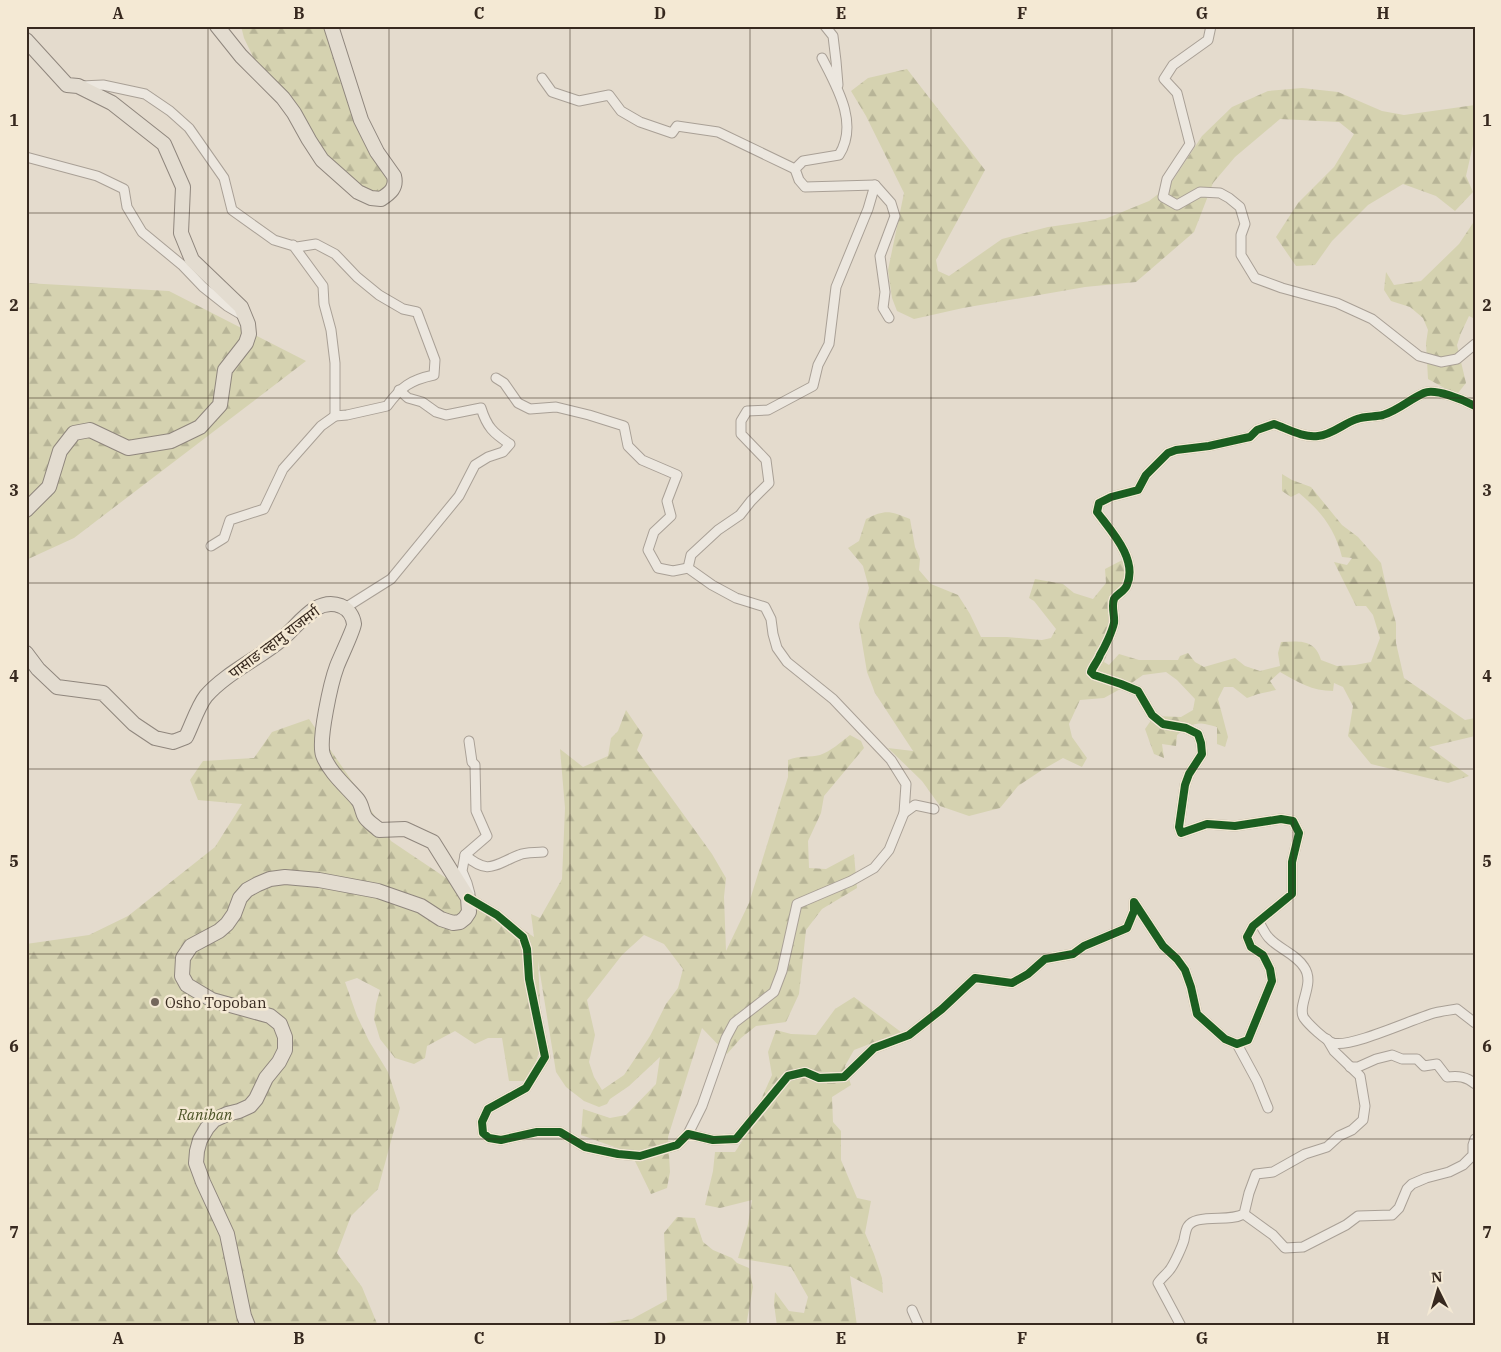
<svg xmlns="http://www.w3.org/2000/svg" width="1501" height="1352" font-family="'IBM Plex Serif','Noto Sans Devanagari',serif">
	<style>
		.forest { fill: url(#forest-firs); fill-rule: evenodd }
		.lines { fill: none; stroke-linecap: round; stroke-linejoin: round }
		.minor-casing { stroke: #a9a096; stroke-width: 11 }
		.primary-casing { stroke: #8f867d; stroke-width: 16 }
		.minor { stroke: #ece7df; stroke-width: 9 }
		.primary { stroke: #e3dcd0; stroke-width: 14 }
		.cycleway-casing { stroke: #f4e9d4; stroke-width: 11 }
		.cycleway { stroke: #1b5e20; stroke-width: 8 }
		.grid { fill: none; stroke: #37291f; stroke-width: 1; stroke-opacity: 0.55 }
		.poi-dot { fill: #74675c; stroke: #f4e9d4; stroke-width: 2 }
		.labels { text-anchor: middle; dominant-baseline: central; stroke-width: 5; stroke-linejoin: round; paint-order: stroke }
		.street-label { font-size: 15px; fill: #37291f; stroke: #f4e9d4 }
		.poi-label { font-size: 15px; fill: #37291f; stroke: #f4e9d4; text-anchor: start }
		.park-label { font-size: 15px; font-style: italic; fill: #4b5326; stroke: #f4e9d4 }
		.neatline { fill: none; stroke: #37291f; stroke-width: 2 }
		.grid-label { font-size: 16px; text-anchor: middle; font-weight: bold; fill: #37291f }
	</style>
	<defs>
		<pattern id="forest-firs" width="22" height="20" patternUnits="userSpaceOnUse" patternTransform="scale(1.25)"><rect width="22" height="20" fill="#d5d2b0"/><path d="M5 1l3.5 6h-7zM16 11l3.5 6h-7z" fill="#b7b497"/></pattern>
	</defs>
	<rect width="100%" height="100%" fill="#e4dbcd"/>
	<!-- forest -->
	<g class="forest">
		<polygon points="241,26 328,26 387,174 388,181 386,190 377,193 360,186 325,156 256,63 244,38"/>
		<polygon points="907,69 985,170 936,260 938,271 949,276 1002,239 1048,227 1105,219 1149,201 1169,186 1202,136 1232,107 1268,91 1302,88 1338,92 1382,111 1404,115 1475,105 1475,136 1466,176 1473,192 1455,211 1436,196 1403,184 1368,205 1332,241 1315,265 1296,266 1276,237 1298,203 1334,167 1354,134 1339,122 1280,119 1235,157 1213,183 1194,232 1136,282 1085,287 963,308 914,319 897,311 892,298 888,270 904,193 866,116 851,91 868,78"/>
		<polygon points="1475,220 1475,319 1469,316 1461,333 1457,345 1466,383 1458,393 1448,390 1428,379 1426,343 1428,330 1423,318 1410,307 1391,301 1384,290 1386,272 1394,285 1421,281 1459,244"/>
		<polygon points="26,283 169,291 306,361 74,538 26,560"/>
		<path d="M1282,474l10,6 19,7 31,38 16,12 23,26 7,32 8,28v20l8,35 61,42 10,-2v18l-46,11 40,29 -21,7 -77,-19 -23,-28 5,-30 -10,-19 -9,-4 -1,8c-21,0 -35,-9 -53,-19l-10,9 6,9 -18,4 -11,4 -14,-11h-9l-6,12 10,38 -3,10 -8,-3v-17c-21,-6 -22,-5 -40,8l-1,11 -14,-2 2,14 -10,-4 -9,-25 9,-13 27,1 12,-7 2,-11 -18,-19 -11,-8 -23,3 -10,7 -29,16 -24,2 -11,24 3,13 15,21 -5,9 -19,-9 -21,12 -24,16 -18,22 -31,8 -29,-10 -18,-25 -34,-33 25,3 -38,-58 -8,-21 -8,-48 10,-36 -6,-22 -15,-18 11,-7 7,-22c20,-10 24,-8 44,0l5,28 5,12 -1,11 12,14 27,11 12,19 11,23h26l35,3 9,-2 5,-9 -22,-28 -5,-3 6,-19 28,5 11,9 19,6 13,-16 -1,-14 27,-14 2,19 -4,10 -15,23 -1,27 -10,28 5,3 10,-11 20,6h39l2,-4 8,-3 7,9 9,5 31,-9 10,8 15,5 20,-5 -2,-13 3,-11c19,-1 34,-3 40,18l16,6 18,-1 16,-3 9,-24 -7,-23 -7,-9h-10l-22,-44 13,3 5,-7 -10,-1c-7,-28 -21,-46 -43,-64l-8,4 -9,-6z"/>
		<path d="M626,710l17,25 -6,15 75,104 14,24 -2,19 2,54 23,-48 39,-126v-17c12,-5 22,-2 32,-5 11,-4 21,-13 30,-20l11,6 3,7 -40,48 -3,17 -13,28 1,27 17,1 28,-15 3,34 -35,21 -16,21 -7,64 -13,28 -30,4 -15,12 -14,16 -25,-26 -34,109 2,35 -3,16 -16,6 -17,-35 -14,-10 -39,-14 2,-26 27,9 16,-3 30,-31 4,-27 -31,29 -19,13 -3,5 -8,3 -15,-6 -18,-14 -10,-15 -18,-111 4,83 -13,37h-20l-7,-43h-14l-13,6 -20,-13 -28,15 -2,12 -11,6 -19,-6 -15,-19 -6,-20 2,-15 4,-14 -23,-12 -12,4 12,34 12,25 19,31 12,36 -22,81 -27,27 -14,37 25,34 16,39h-352v-382l63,-9 39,-19 87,-69 27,-43 -44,-4 -8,-20 13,-19 51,-3 18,-26 37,-13 45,65 37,57 143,96 -3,-23 9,4 22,-39 3,-71 -5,-59 23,18 25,-11 3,-18 7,-7zM644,935l20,9 19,25 -5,19 -12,16 -16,32 -26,39 -22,15 -8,-13 -5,-15 6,-27 -8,-35 35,-45z"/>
		<polygon points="854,997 901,1032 854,1050 845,1066 851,1085 832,1097 833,1122 841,1131 841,1160 857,1198 871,1201 865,1233 874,1254 882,1278 883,1293 850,1276 857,1326 777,1326 774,1304 775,1292 789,1311 804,1313 808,1297 791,1267 738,1258 748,1224 752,1200 720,1208 705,1205 713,1171 715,1152 735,1152 750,1129 759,1104 772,1075 768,1052 776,1030 791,1034 816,1035 835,1009"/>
		<polygon points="677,1217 695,1218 703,1242 713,1250 732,1258 737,1263 749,1268 753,1287 746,1326 586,1326 632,1319 667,1300 664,1233"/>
	</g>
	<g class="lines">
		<defs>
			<g id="minor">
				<polyline points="825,26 833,36 836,61 838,85"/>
				<polyline points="1211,26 1208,40 1173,65 1164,79 1177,93 1190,144 1167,179 1163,197 1177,205 1200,192 1220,193 1229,198 1240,207 1245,224 1241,235 1241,255 1255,278 1282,288 1337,303 1372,319 1419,356 1441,362 1457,359 1475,344"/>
				<polyline points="542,78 552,92 579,101 609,95 621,111 640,122 672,133 677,126 718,132 795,169"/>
				<path d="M81,86l22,-1 42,9 25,17 19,17 35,50 8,32 42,30 23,7 19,-3 19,10 22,23 22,18 24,14 14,3 18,48 -1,15c-24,5 -33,12 -47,31l-40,9 -12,1v-53l-4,-33 -7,-26 -1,-18 -30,-41"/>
				<polyline points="26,157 97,176 124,189 127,207 142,232 182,265 203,287 227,306 244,316"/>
				<polyline points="875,185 891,203 895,216 880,256 885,292 883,308 889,318"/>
				<polyline points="496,378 504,383 518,403 530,409 556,407 589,415 624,426 628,446 642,460 677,475 667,501 671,516 654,532 648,550 658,568 673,571 688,568"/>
				<polyline points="211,546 224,538 230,520 264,509 283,469 321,426 335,416"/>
				<path d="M345,608l46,-29 68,-83 16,-31 13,-8 15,-5 7,-8c-17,-11 -23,-17 -29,-36l-35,7 -10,-3 -14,-10 -14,-4 -9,-8"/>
				<polyline points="469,741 472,762 475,765 476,811 487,836 465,855 462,871 467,883 470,894"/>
				<polyline points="904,813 915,805 934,809"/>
				<path d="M465,855c24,21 30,9 54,0 7,-3 16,-2 24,-3"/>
				<path d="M468,898l29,17 26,22 4,12 2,30 16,78 -19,31 -38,21 -6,13 1,11 6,5 12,2 36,-8h23l25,15 33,7 22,2 37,-11 11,-11 25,6 23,-1 52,-63 17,-4 14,6 25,-1 30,-29 35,-13 33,-26 33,-31 37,5 16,-9 17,-15 28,-5 11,-8 43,-18 7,-17v-9l29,44 14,13 8,11 6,17 6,27 28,25 12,5 11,-4 24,-59 -2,-12 -7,-14 -12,-8 -4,-10 6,-11 39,-32v-32l7,-29 -6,-12 -12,-2 -46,7 -28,-2 -26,9 -2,-6 6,-42 4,-11 13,-20 -1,-11 -3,-9 -12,-6 -23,-4 -11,-9 -14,-24 -17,-7 -27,-9 -3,-3c2,-6 7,-11 9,-17 5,-8 12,-23 14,-32 1,-8 -3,-16 0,-24 3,-5 11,-8 13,-14 11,-26 -16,-54 -30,-73l2,-9 12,-6 27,-7 8,-15 22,-22 8,-3 33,-4 36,-8 5,-1 7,-7 17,-6c14,5 29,14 44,12 14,-1 26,-13 39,-17 8,-3 18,-2 26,-4 16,-5 27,-16 41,-22 11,-5 40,7 51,13"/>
				<path d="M1259,922c3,5 6,12 10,16 10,11 27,16 35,29 12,17 -8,39 0,51 5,7 21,22 29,25 18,5 80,-24 101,-30 8,-2 16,-3 23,-4l18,14"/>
				<polyline points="1237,1044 1257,1081 1268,1108"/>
				<path d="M1350,1067h8l18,-8 16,-4 10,4h15l7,7 13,-2 10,13c11,-1 19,-1 28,7"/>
				<path d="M688,1134l14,-28 24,-68 8,-15 40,-31 8,-21 15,-67 54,-23 23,-13 15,-18 15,-37 2,-29 -15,-24 -58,-61 -46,-37 -10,-14 -4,-14 -2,-15 -6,-12 -29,-9 -24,-13 -24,-17 3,-13 27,-25 22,-15 11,-14 18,-18 -3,-23 -25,-26v-13l6,-10 21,-1 45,-24 5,-21 11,-21 7,-57 32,-78 7,-24 -70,2 -6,-7 -4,-11 8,-8 36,-6c20,-31 -2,-68 -17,-97"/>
				<polyline points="1244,1214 1273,1235 1285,1248 1303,1247 1346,1225 1358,1216 1392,1215 1399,1208 1407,1189 1412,1184 1426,1178 1449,1172 1463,1165 1473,1155 1473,1145 1475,1139"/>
				<polyline points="912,1310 919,1326"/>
				<path d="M1181,1326l-23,-43c4,-6 10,-10 13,-15 4,-6 11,-21 13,-28 2,-10 2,-17 14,-20 16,-4 32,1 46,-6l5,-21 7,-19 17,-2 32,-18 22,-7 12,-11 13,-6 11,-10 2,-14 -5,-30 -26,-25 -7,-12"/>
			</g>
			<g id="primary">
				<path d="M217,26l24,30 42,42 11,15 15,27 13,20 36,32 13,6 10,1c9,-6 16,-11 13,-23l-17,-24 -16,-32 -30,-94"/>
				<polyline points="26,40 67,85 78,86 112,103 164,144 183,187 181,233 192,260 241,307 248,324 249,334 246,343 225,370 220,405 200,427 171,441 128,448 90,430 74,433 60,451 49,487 26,510"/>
				<path d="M26,653l12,16 19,18 46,6 31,31 21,14 18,4 13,-5c6,-12 12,-31 20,-41 20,-23 52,-37 76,-57 17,-14 34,-43 59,-33 7,3 12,10 13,18 0,5 -14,34 -17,42 -6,16 -19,74 -14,89 6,17 24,32 35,45 4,5 4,12 7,17 3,5 10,9 14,13l26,-1 28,13 35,56 1,14 -4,6 -5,4 -7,1 -12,-4 -20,-13 -43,-15 -59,-11 -34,-3 -15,2 -12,5 -11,6 -7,8 -6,16 -7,10 -8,7 -28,15 -8,12 -1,18 5,9 25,15 58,16 10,8 5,13v13l-6,12 -13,16 -10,21 -6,7 -11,5 -12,3 -13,6 -7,8 -7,12 -3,11 -1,12 7,19 24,52 17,82 4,10"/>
			</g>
		</defs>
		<!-- minor casing -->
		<use href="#minor" class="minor-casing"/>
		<!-- primary casing -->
		<use href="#primary" class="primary-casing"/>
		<!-- minor -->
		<use href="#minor" class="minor"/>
		<!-- primary -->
		<use href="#primary" class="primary"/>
		<defs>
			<path id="cycleway" d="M468,898l29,17 26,22 4,12 2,30 16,78 -19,31 -38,21 -6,13 1,11 6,5 12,2 36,-8h23l25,15 33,7 22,2 37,-11 11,-11 25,6 23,-1 52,-63 17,-4 14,6 25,-1 30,-29 35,-13 33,-26 33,-31 37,5 16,-9 17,-15 28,-5 11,-8 43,-18 7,-17v-9l29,44 14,13 8,11 6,17 6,27 28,25 12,5 11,-4 24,-59 -2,-12 -7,-14 -12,-8 -4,-10 6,-11 39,-32v-32l7,-29 -6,-12 -12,-2 -46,7 -28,-2 -26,9 -2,-6 6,-42 4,-11 13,-20 -1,-11 -3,-9 -12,-6 -23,-4 -11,-9 -14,-24 -17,-7 -27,-9 -3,-3c2,-6 7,-11 9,-17 5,-8 12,-23 14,-32 1,-8 -3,-16 0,-24 3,-5 11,-8 13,-14 11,-26 -16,-54 -30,-73l2,-9 12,-6 27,-7 8,-15 22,-22 8,-3 33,-4 36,-8 5,-1 7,-7 17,-6c14,5 29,14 44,12 14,-1 26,-13 39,-17 8,-3 18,-2 26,-4 16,-5 27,-16 41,-22 11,-5 40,7 51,13"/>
		</defs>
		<!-- cycleway casing -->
		<use href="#cycleway" class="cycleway-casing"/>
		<!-- cycleway -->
		<use href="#cycleway" class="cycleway"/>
	</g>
	<!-- grid -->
	<path class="grid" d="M208,26v1300M389,26v1300M570,26v1300M750,26v1300M931,26v1300M1112,26v1300M1293,26v1300M26,213h1449M26,398h1449M26,583h1449M26,769h1449M26,954h1449M26,1139h1449"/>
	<!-- markers -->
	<circle class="poi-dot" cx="155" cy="1002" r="5"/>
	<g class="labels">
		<!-- street labels -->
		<g class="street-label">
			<text transform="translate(274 642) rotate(-37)">पासाङ ल्हामु राजमर्ग</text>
		</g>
		<!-- poi labels -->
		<g class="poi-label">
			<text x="165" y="1002">Osho Topoban</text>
		</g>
		<!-- park labels -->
		<g class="park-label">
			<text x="205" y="1114">Raniban</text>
		</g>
	</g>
	<!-- border -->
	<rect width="1501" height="1352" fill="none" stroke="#f4e9d4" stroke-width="55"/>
	<!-- north arrow -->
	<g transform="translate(1438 1290) rotate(355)" stroke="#f4e9d4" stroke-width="4" paint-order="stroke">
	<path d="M0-4L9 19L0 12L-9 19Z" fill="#37291f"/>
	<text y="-8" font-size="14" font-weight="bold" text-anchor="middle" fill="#37291f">N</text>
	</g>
	<rect x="28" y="28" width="1446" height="1296" class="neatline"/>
	<g class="grid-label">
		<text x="118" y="19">A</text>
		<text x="299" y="19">B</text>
		<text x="479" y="19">C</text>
		<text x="660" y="19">D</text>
		<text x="841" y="19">E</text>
		<text x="1022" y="19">F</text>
		<text x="1202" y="19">G</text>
		<text x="1383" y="19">H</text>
		<text x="14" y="126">1</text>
		<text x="1487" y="126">1</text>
		<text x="14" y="311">2</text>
		<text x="1487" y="311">2</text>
		<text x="14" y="496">3</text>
		<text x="1487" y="496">3</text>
		<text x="14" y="682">4</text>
		<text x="1487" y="682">4</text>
		<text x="14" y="867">5</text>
		<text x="1487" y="867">5</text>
		<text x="14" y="1052">6</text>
		<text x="1487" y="1052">6</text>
		<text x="14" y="1238">7</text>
		<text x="1487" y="1238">7</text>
		<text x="118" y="1344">A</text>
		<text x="299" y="1344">B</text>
		<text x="479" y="1344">C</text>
		<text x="660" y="1344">D</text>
		<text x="841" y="1344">E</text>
		<text x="1022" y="1344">F</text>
		<text x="1202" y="1344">G</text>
		<text x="1383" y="1344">H</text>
	</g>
</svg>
